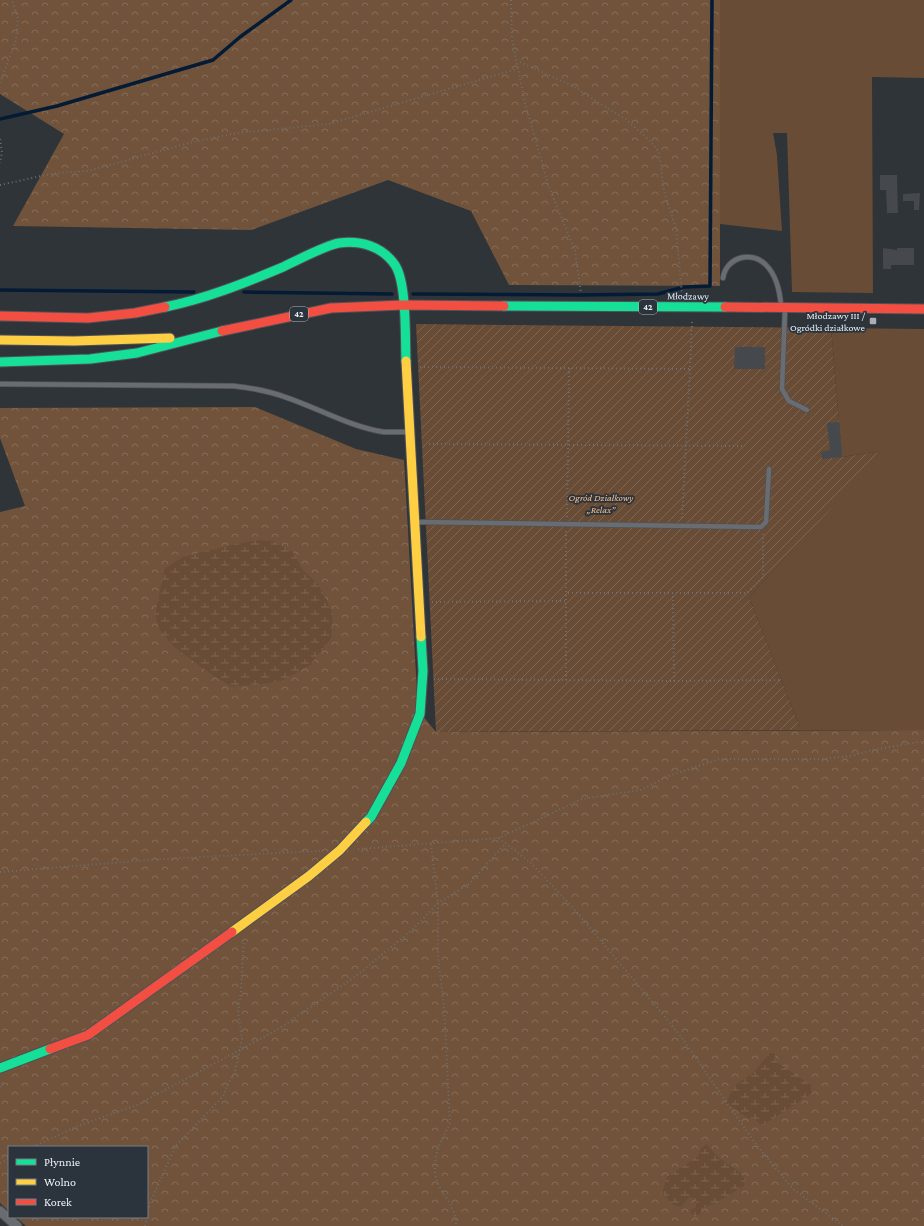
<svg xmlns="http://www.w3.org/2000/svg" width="924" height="1226" font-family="'Crimson Pro',serif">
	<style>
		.grass { fill: #684c35 }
		.forest { fill: url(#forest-crowns) }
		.wetland { fill: url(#wetland-marsh) }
		.garden { fill: url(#garden-furrows) }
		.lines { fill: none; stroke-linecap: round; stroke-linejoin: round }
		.stream { stroke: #041b35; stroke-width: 3.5 }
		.building { fill: #45494e }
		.lane-casing { stroke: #4f5257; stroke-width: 6 }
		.street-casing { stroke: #4f5257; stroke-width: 11 }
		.fast-casing { stroke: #4f5257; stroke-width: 11 }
		.slow-casing { stroke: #4f5257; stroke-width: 11 }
		.jam-casing { stroke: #4f5257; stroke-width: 11 }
		.path { stroke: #6b6f72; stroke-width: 2; stroke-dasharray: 1 3; stroke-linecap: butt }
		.lane { stroke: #696c70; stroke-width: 4.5 }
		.street { stroke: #696c70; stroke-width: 9 }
		.fast { stroke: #16e098; stroke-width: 9 }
		.slow { stroke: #ffcf43; stroke-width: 9 }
		.jam { stroke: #f24e42; stroke-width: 9 }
		.poi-dot { fill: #a8aeb3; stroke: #2b343d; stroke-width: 1.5 }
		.labels { text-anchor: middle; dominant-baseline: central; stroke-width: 3.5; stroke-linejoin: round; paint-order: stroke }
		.shield { fill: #2b343d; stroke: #b0b7be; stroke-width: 1 }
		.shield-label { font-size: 9px; font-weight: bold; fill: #e9eff5 }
		.street-label { font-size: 10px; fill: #e9eff5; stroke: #2b343d }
		.poi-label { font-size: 10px; fill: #e9eff5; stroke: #2b343d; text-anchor: end }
		.park-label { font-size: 10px; font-style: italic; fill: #fabf8e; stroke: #2b343d }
	</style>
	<defs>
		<pattern id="forest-crowns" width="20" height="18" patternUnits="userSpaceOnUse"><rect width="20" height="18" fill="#70533a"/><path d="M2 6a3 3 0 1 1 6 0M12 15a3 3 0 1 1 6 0" fill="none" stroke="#846c57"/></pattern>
		<pattern id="wetland-marsh" width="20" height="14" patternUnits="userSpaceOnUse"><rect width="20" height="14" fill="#684c35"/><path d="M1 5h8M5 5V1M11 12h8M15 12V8" fill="none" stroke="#7e6653"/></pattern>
		<pattern id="garden-furrows" width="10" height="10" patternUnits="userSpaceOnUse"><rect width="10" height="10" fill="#684c35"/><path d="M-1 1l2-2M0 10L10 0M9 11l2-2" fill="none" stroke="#7e6653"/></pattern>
	</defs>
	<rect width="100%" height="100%" fill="#2f3439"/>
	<!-- grass -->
	<g class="grass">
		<polygon points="720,0 924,0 924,78 872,77 873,293 792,292 787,133 773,133 777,155 782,231 720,224"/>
		<polygon points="831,328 924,329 924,730 801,730 749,597 880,455 875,452 842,457"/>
	</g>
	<!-- forest -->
	<g class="forest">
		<polygon points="0,0 720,0 720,286 509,285 471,211 388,180 251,230 13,226 64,134 0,94"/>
		<polygon points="255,407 356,449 404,460 418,710 436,732 924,730 924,1226 26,1226 16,1217 147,1217 147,1147 9,1147 9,1211 0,1203 0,512 25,506 0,438 0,408"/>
	</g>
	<!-- wetland -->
	<g class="wetland">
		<polygon points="258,540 276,542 294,553 302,569 318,584 333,613 331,638 310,665 281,681 256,685 231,686 212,675 173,646 159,629 155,614 165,568 183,557 231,545"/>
		<polygon points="770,1053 775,1054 775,1061 811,1085 812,1093 762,1126 754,1118 748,1118 726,1103 735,1085 753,1073"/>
		<polygon points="706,1144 720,1159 740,1172 745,1180 744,1186 715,1203 701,1209 700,1214 694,1217 690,1211 696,1207 696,1199 689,1197 681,1207 674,1205 662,1193 667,1177 698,1156 701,1149"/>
	</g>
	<!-- garden -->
	<polygon class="garden" points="416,324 831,328 842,457 875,452 881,455 749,597 801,730 436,732"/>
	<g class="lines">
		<!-- stream -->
		<g class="stream">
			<polyline points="0,119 57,106 213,60 240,37 291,0"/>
			<polyline points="0,290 194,292"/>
			<polyline points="244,292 392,294"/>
			<polyline points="413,294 577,295 658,294 684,287 710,286 712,0"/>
		</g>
	</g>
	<!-- building -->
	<g class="building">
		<polygon points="880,175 897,175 898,213 887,213 886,190 880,190"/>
		<polygon points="920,193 919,210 914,210 914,201 903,201 903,194"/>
		<polygon points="883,248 897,250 897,248 914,248 914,265 891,265 891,269 883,269"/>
		<polygon points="735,347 765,347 765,369 734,369"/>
		<polygon points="839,422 842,457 822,459 821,452 830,450 827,423"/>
	</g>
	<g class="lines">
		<defs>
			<g id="lane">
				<path d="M723,278c3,-21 29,-28 43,-13 11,11 14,27 15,41"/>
				<polyline points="785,310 782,389 789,401 807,410"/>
				<path d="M0,384l234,2c18,2 35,5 51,11 33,11 65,30 99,35 8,0 17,0 25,0"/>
				<polyline points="417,522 761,527 766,522 769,469"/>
			</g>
			<polyline id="street" points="0,1211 17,1226"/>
			<g id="fast">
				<polyline points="504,306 725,307"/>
				<path d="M165,307c40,-8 80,-24 118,-40 13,-6 43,-22 56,-24 21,-3 43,3 56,22 12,18 10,73 11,96"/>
				<polyline points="0,362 90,359 137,353 222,331"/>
				<polyline points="366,822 371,817 401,763 420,714 423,671 421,637"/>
				<polyline points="0,1068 50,1049"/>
			</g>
			<g id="slow">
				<polyline points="0,340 74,341 170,338"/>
				<polyline points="406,361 421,637"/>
				<polyline points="232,932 309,876 340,850 366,822"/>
			</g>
			<g id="jam">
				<polyline points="725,307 924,309"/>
				<polyline points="0,316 88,318 135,313 165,307"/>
				<polyline points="222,331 331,308 403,305 504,306"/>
				<polyline points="50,1049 88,1035 232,932"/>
			</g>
		</defs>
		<!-- lane casing -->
		<use href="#lane" class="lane-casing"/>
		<!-- street casing -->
		<use href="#street" class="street-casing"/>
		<!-- fast casing -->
		<use href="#fast" class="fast-casing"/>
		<!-- slow casing -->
		<use href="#slow" class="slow-casing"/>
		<!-- jam casing -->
		<use href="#jam" class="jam-casing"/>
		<!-- path -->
		<g class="path">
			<polyline points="511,0 512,39 525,103 549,187 575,251 581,293"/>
			<polyline points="520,62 573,86 625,119 649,140 659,152 664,191 676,229 682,295"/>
			<polyline points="0,83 16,40 18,18 12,0"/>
			<polyline points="0,139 2,152 0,163"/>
			<polyline points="0,185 55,173 88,171 189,143 237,133 329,124 517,69"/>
			<polyline points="420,367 569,368"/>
			<polyline points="429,444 743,446"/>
			<polyline points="567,517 569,368 690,369 692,319"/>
			<polyline points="682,518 690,369"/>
			<polyline points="566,531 566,593 747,593 763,577 763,533"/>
			<polyline points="432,602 566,601"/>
			<polyline points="434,679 566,680 566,593"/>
			<polyline points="566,680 674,681 673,593"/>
			<polyline points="674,681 781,680"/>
			<polyline points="499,838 531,863 574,909 660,1011 682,1038 755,1143 793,1189 843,1226"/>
			<path d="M431,844l7,59v53l6,51 6,117c-11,19 -21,41 -11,62 9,17 16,19 17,40"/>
			<polyline points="358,849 499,838 582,799 641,790 671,775 720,759 820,759 851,756 872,750 924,741"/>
			<polyline points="0,872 161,859 320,851"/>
			<polyline points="0,1087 4,1080"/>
			<polyline points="33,1147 78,1126 137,1105 277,1030 356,976 413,929 438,903 469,884 506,843"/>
			<polyline points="0,1163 9,1159"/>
			<polyline points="147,1215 150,1203 175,1147 224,1095 227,1085 234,1074 237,1064 242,1039 238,1012 241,991 244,939"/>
			<polyline points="145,1226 147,1217"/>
		</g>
		<!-- lane -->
		<use href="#lane" class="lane"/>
		<!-- street -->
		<use href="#street" class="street"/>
		<!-- fast -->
		<use href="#fast" class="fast"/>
		<!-- slow -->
		<use href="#slow" class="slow"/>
		<!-- jam -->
		<use href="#jam" class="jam"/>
	</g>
	<!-- markers -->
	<rect class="poi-dot" x="869" y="317" width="8" height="8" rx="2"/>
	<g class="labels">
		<!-- shield labels -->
		<g class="shield">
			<rect x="639" y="300" width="18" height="14" rx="3"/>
			<rect x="290" y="307" width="18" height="14" rx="3"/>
		</g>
		<g class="shield-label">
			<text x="648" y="307">42</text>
			<text x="299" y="314">42</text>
		</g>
		<!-- street labels -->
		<g class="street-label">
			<text transform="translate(688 296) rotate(1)">Młodzawy</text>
		</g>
		<!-- poi labels -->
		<g class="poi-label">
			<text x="865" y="315">Młodzawy III /<tspan x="865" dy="12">Ogródki działkowe</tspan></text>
		</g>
		<!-- park labels -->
		<g class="park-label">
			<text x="601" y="497">Ogród Działkowy<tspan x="601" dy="12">„Relax”</tspan></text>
		</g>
	</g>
	<!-- legend -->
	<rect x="8" y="1146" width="140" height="72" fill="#2b343d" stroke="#777f87"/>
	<rect x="16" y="1159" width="20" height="6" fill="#16e098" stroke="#777f87"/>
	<text x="44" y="1166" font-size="12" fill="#e9eff5">Płynnie</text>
	<rect x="16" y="1179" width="20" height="6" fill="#ffcf43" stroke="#777f87"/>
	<text x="44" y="1186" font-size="12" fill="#e9eff5">Wolno</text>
	<rect x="16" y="1199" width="20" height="6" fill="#f24e42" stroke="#777f87"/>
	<text x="44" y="1206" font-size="12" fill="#e9eff5">Korek</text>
</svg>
